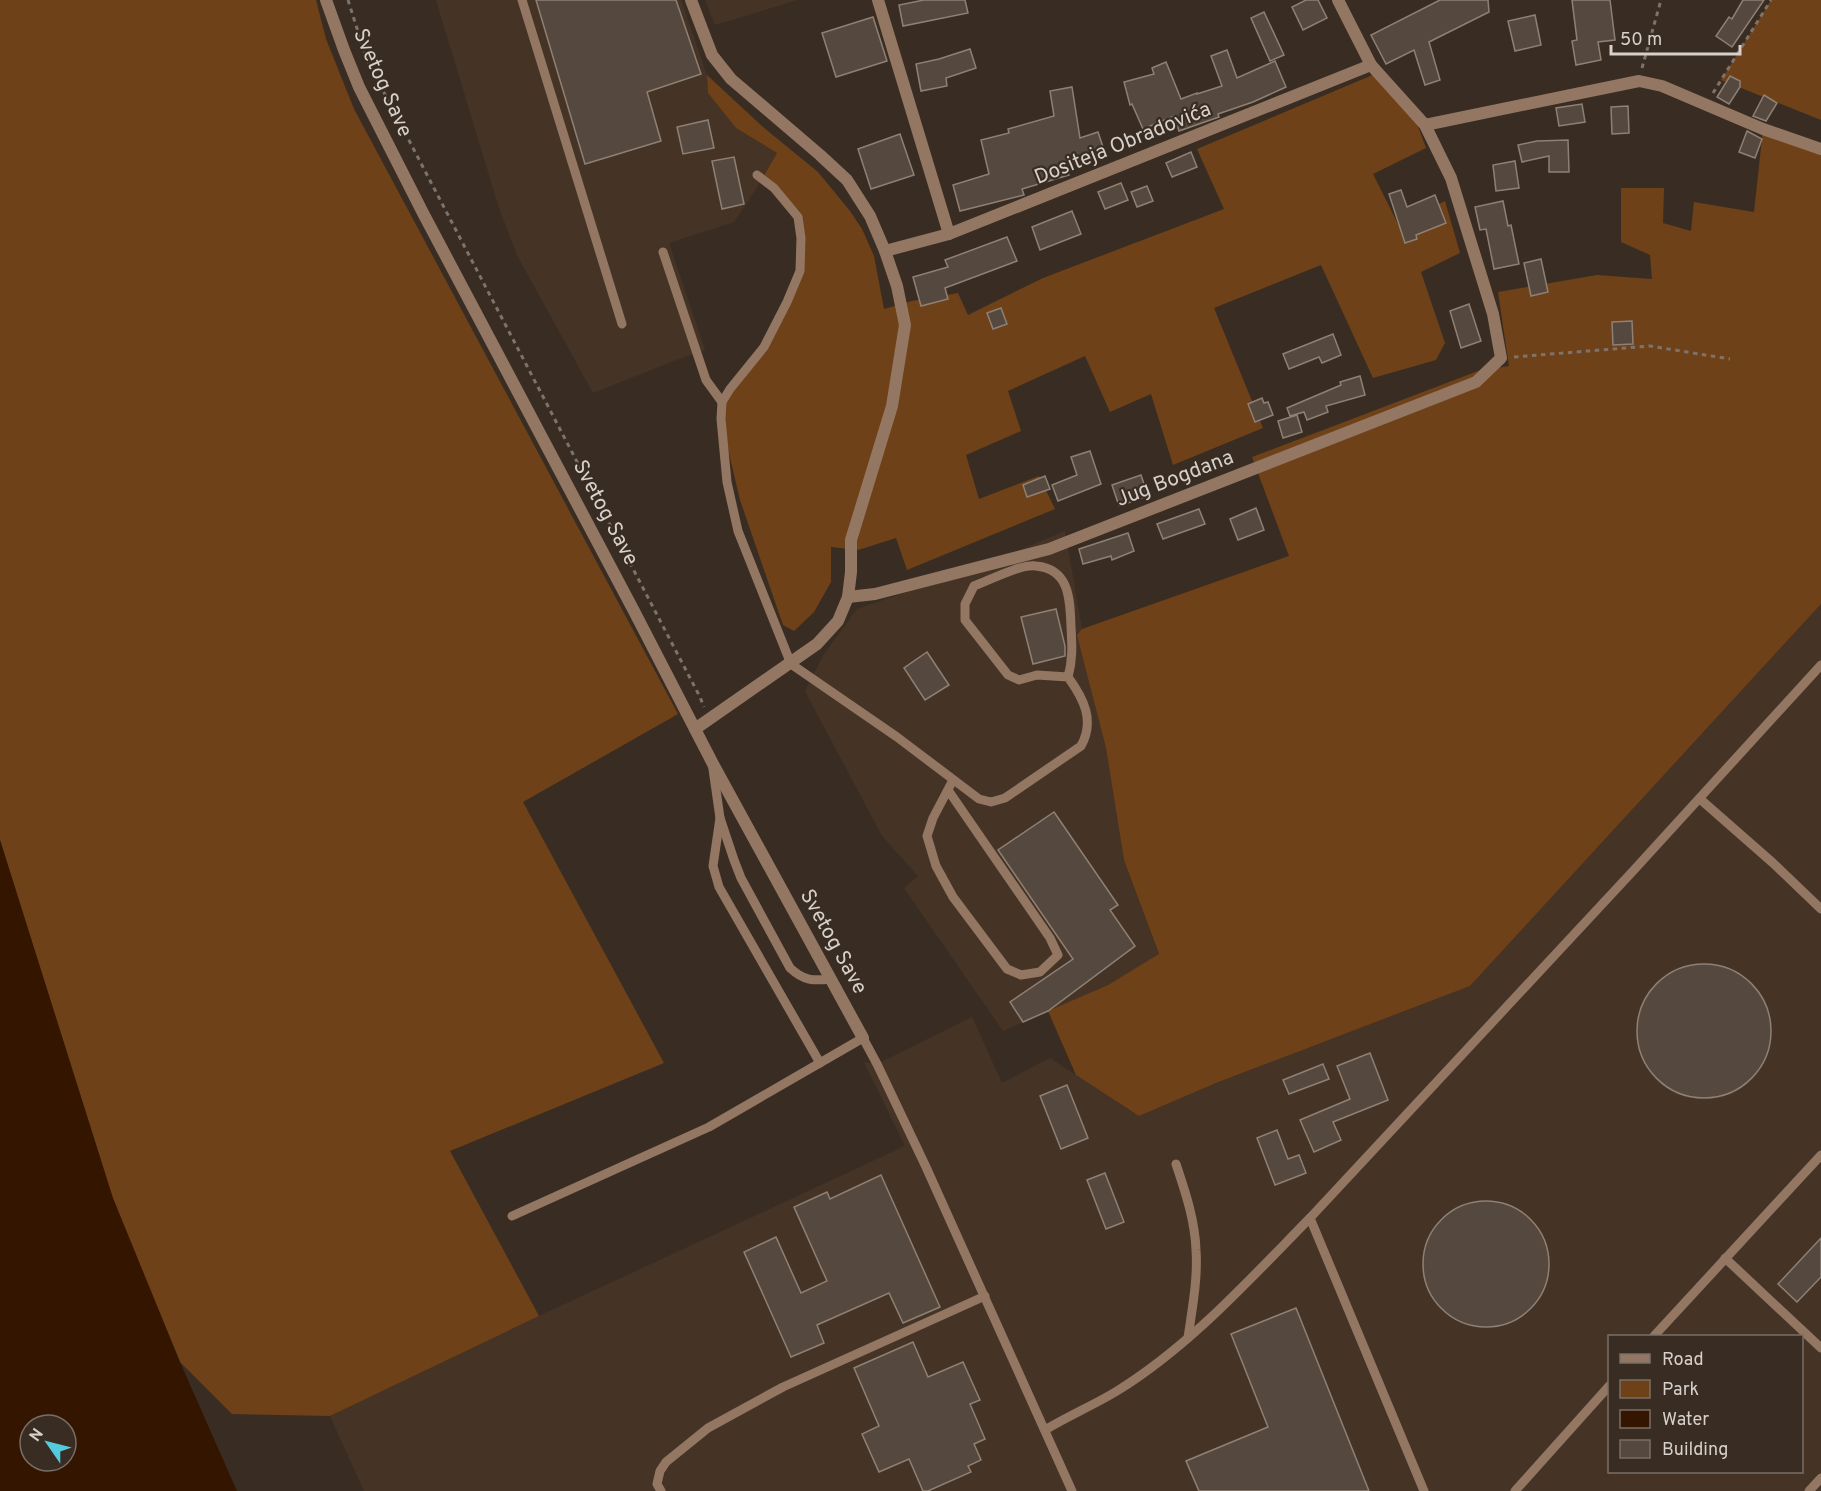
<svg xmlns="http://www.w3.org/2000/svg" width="1821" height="1491" font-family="Overpass,sans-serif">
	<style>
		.built { fill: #453426; fill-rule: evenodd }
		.green { fill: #6f4118 }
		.water { fill: #341600; fill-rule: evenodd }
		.building { fill: #55483e; stroke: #8f8075; stroke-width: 1.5 }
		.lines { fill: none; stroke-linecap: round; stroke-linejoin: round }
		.path { stroke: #7e736b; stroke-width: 3; stroke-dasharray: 4.5 4.5; stroke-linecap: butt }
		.service { stroke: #937762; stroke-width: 9 }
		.minor { stroke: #937762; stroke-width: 12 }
		.labels { text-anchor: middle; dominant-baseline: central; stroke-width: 4.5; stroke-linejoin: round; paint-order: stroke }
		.street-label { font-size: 21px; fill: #d8d0ca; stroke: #392d23 }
	</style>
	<rect width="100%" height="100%" fill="#392d23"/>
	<!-- built -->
	<g class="built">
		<polygon points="436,0 681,0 707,75 708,93 736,128 777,153 756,189 734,222 669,243 705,350 676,360 593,393 517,255 499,208"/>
		<polygon points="705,0 798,0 715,25"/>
		<polygon points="1065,531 1082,629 1078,635 1106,748 1124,860 1159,955 1108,985 1003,1031 904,888 918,876 882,836 805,691 824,654 857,609 974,569"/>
		<path d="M1821,604v887h-1457l-34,-75 209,-100 366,-170 -41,-84 13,2 95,-47 30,66 48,-25 89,58 77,-33 254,-97zM1610,1336h192v136h-192z"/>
	</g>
	<!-- green -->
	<g class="green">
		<polygon points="0,0 316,0 326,39 354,109 678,714 523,802 664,1063 450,1151 539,1316 330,1416 232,1414 180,1362 112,1198 0,840"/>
		<polygon points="1771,0 1821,0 1821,120 1721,80"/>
		<polygon points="1375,74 1416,121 1426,148 1373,174 1398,224 1445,201 1460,253 1421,272 1445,343 1436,360 1373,378 1321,265 1214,308 1263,428 1173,465 1151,394 1110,412 1085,356 1008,391 1021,431 966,455 979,499 1039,476 1055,509 907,570 896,538 858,550 831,547 831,582 814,612 794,631 783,625 740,500 721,419 722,402 764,347 800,271 798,218 762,179 777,153 736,128 708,93 707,75 763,127 818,172 850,211 862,229 874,256 884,309 912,301 958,293 968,315 1043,278 1224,209 1197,149"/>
		<polygon points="1763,129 1821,150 1821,604 1470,986 1216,1083 1139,1116 1076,1075 1048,1011 1108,985 1159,954 1124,860 1106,748 1077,635 1082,629 1289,556 1252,457 1478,371 1509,366 1498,292 1597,275 1652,279 1650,255 1621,242 1621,188 1664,188 1663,223 1691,231 1694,202 1754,212"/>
	</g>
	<!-- water -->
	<path class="water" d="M0,840l113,358 67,164 57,129h-237zM30,1425h36v36h-36z"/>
	<!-- building -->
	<g class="building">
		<polygon points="536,0 676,0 701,74 647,92 661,141 585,164"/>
		<polygon points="924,0 965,0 968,13 903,26 899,5"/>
		<polygon points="1306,0 1318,0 1327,18 1303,30 1292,7"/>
		<polygon points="1440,0 1488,0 1489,12 1429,42 1440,80 1425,85 1414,50 1386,64 1371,35"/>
		<polygon points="1572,0 1610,0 1615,40 1598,42 1601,60 1576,65 1572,41 1577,40"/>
		<polygon points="1743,0 1764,0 1732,47 1716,36 1729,17 1732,19"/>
		<polygon points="1264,12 1284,55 1270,61 1251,18"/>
		<polygon points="1535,15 1541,45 1515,51 1508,21"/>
		<polygon points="873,17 887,61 836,77 822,33"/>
		<polygon points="970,49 976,68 946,78 947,86 921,91 916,64 939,59"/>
		<polygon points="1227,50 1237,78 1275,61 1286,87 1253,102 1218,114 1219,117 1179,131 1174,116 1143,129 1132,104 1130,105 1124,82 1154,74 1152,68 1166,62 1181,99 1197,93 1197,94 1222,86 1211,56"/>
		<polygon points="1730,76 1740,81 1740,87 1729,104 1717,97"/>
		<polygon points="1072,87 1080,138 1098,132 1106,156 1067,169 1069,175 1022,189 1024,195 960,211 953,185 989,174 981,140 1009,133 1008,129 1054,116 1050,91"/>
		<polygon points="1764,95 1777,103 1766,121 1753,116"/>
		<polygon points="1582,104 1585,122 1559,126 1556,108"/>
		<polygon points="1628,106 1629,133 1612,134 1611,107"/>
		<polygon points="708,120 714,148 683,154 677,127"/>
		<polygon points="1747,131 1762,139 1755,158 1739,152"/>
		<polygon points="900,134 914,175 871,189 858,149"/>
		<polygon points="1568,140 1569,172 1549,172 1549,156 1522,162 1518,145 1537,141"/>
		<polygon points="1191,152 1197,167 1172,177 1166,163"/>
		<polygon points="734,157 744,204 722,209 712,161"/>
		<polygon points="1515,161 1519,188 1496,191 1493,165"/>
		<polygon points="1121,183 1128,200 1105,209 1098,192"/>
		<polygon points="1147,186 1153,201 1137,207 1131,192"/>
		<polygon points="1401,190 1407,207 1435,195 1446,223 1416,235 1417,239 1405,243 1389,194"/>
		<polygon points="1503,201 1508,226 1511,225 1519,264 1494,269 1486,229 1480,230 1475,207"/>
		<polygon points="1072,211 1081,234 1040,250 1032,227"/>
		<polygon points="1007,237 1017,261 945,288 948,299 921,306 913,277 948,267 945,260"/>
		<polygon points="1541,259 1548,292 1531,296 1524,263"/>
		<polygon points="1469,304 1481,341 1461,348 1450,311"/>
		<polygon points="1001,308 1007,324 993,329 987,313"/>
		<polygon points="1632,321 1633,344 1613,345 1612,322"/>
		<polygon points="1333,334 1341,355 1322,363 1319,357 1289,369 1283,354"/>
		<polygon points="1360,376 1365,395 1326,406 1328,412 1307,420 1304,412 1290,416 1287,408 1341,385 1340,382"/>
		<polygon points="1262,398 1264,403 1268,402 1273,415 1255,422 1248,404"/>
		<polygon points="1297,415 1302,432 1283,438 1278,421"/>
		<polygon points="1090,451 1101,484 1058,501 1052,485 1077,475 1071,457"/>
		<polygon points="1141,475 1148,496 1119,506 1112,485"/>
		<polygon points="1045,476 1050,489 1027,497 1023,485"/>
		<polygon points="1256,508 1264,530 1238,540 1230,519"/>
		<polygon points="1199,509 1205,524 1163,539 1157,524"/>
		<polygon points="1128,533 1134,551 1112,560 1111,556 1083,564 1079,549"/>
		<polygon points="1056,609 1065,646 1065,656 1033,664 1021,617"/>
		<polygon points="927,652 949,685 925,700 904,668"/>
		<polygon points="1054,812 1118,905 1110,910 1135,946 1048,1011 1023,1022 1010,1002 1073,959 998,850"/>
		<circle cx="1704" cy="1031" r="67"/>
		<polygon points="1370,1053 1388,1100 1333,1122 1341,1140 1314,1152 1300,1120 1350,1099 1337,1066"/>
		<polygon points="1323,1064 1329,1079 1289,1094 1283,1080"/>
		<polygon points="1067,1085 1088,1138 1061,1149 1040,1096"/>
		<polygon points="1277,1130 1288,1159 1299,1155 1306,1173 1275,1185 1257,1138"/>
		<polygon points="1105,1173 1124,1222 1106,1229 1087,1180"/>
		<polygon points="881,1175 940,1307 903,1323 889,1293 817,1325 824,1343 791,1357 744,1252 776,1237 801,1293 827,1281 794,1207 827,1192 830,1199"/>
		<circle cx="1486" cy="1264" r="63"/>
		<polygon points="1821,1238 1821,1277 1797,1302 1778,1284"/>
		<polygon points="1296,1308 1369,1491 1199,1491 1186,1461 1268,1427 1231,1334"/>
		<polygon points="913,1342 928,1377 963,1362 980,1400 970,1404 985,1439 974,1444 981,1460 968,1466 971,1472 928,1491 923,1491 909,1459 879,1472 862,1434 879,1426 854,1368"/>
	</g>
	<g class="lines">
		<!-- path -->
		<g class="path">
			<polyline points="348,0 367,60 700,697 704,707"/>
			<polyline points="1642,68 1661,0"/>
			<polyline points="1713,93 1771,0"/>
			<polyline points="1514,357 1650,346 1730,359"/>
		</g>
		<!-- service -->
		<g class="service">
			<polyline points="522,0 622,324"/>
			<path d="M757,175l17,13 24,29 3,21 -1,33 -13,31 -23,45 -34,42 -8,13 -1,17 6,63 11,49 53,133 106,73 82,62 12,3 14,-4 76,-52c14,-25 3,-47 -13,-69 5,-18 4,-32 3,-50 -1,-27 -1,-58 -35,-61 -16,-2 -46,14 -62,20l-9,18v16l43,55 11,5 18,-5 31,2"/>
			<polyline points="663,252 706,380 722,402"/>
			<path d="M713,769l7,49 14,42 7,18 49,90c14,13 23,13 41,11"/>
			<polyline points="948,790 1050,938 1058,955 1040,972 1021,975 1007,969 953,897 936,866 927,836 933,818 953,780"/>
			<polyline points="1700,799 1773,863 1821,909"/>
			<polyline points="720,818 713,866 719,887 820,1063"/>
			<path d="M1176,1164c9,27 19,56 20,86 2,29 -4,59 -8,88"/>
			<polyline points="512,1216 709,1127 863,1038 877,1064 926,1167 1072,1491"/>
			<polyline points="1725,1258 1821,1348"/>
			<polyline points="1654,1336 1821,1155"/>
			<path d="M1045,1430c23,-14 49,-25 72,-39 73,-45 133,-112 193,-173"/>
			<polyline points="661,1491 657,1484 660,1471 666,1462 708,1428 783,1387 985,1296"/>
			<polyline points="1424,1491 1310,1218 1633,871 1821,665"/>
			<polyline points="1515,1491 1610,1385"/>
			<polyline points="1809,1491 1821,1478"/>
		</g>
		<!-- minor -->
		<g class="minor">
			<polyline points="326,0 344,50 359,87 423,213 634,611 713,764 863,1038"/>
			<polyline points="691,0 712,55 731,79 820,155 847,180 870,216 885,251 897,286 905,325 892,406 851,540 851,572 848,597 838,621 817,644 695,729"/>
			<polyline points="878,0 949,234"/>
			<polyline points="1425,125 1639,81 1662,86 1763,129 1821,149"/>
			<polyline points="885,251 949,234 1371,65"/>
			<polyline points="848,597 875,594 1049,549 1476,382 1501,358 1493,314 1451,178 1425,125 1371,65 1338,0"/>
		</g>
	</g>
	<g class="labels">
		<!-- street labels -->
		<g class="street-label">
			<text transform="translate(382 83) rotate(66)">Svetog Save</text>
			<text transform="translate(1123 144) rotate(-22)">Dositeja Obradovića</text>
			<text transform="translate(1175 479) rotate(-21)">Jug Bogdana</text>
			<text transform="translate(605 513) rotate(62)">Svetog Save</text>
			<text transform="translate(833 942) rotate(61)">Svetog Save</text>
		</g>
	</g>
	<!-- legend -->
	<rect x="1608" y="1335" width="195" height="138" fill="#392d23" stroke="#796e66" stroke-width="1.5"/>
	<rect x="1620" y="1354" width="30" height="9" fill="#937762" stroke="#796e66" stroke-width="1.5"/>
	<text x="1662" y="1365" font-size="18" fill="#d8d0ca">Road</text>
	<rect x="1620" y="1380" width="30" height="18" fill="#6f4118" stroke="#796e66" stroke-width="1.5"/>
	<text x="1662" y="1395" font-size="18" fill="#d8d0ca">Park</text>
	<rect x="1620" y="1410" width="30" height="18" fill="#341600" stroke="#796e66" stroke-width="1.5"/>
	<text x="1662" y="1425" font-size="18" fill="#d8d0ca">Water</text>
	<rect x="1620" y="1440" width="30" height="18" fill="#55483e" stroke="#796e66" stroke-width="1.5"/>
	<text x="1662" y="1455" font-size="18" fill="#d8d0ca">Building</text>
	<!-- north arrow -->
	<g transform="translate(48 1443) rotate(305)"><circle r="28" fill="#392d23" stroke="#796e66" stroke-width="1.5"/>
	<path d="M0-4.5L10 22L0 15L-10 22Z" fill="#54cadc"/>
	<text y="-9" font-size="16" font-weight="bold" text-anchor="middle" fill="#d8d0ca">N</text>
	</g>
	<!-- scale -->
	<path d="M1611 45v9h129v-9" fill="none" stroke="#d8d0ca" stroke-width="3"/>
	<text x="1620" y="45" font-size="18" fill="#d8d0ca" stroke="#392d23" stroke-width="4.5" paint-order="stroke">50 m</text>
</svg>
